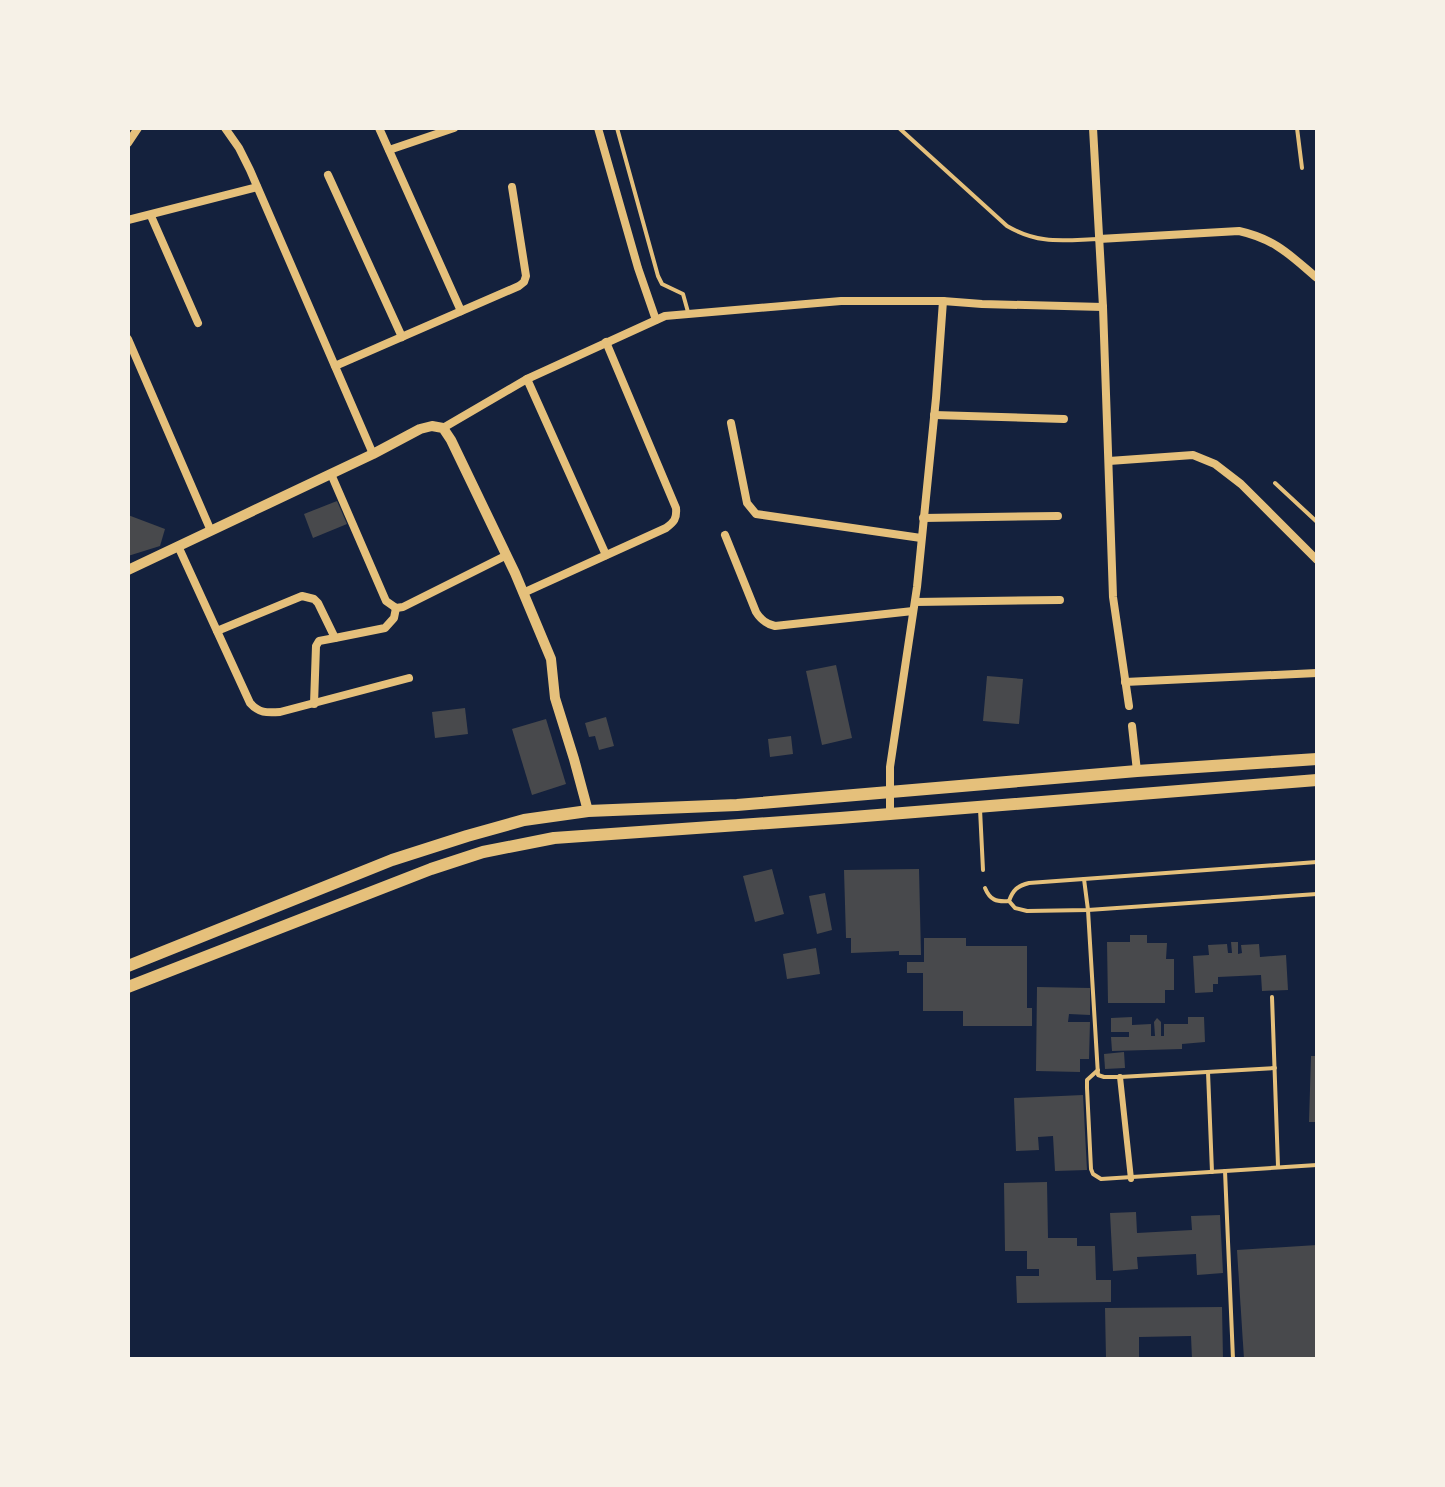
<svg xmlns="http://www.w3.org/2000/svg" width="1445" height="1487" font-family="'Work Sans',sans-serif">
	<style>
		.building { fill: #48494c }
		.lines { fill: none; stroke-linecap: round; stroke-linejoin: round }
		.service { stroke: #e5c07b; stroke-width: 4 }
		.pedestrian { stroke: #e5c07b; stroke-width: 6 }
		.minor { stroke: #e5c07b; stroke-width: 8 }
		.tertiary { stroke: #e5c07b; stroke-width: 10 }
		.primary { stroke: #e5c07b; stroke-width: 12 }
	</style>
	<rect width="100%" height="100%" fill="#14213d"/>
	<!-- building -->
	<g class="building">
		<polygon points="337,501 347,524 313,538 304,514"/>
		<polygon points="128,515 165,529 160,546 128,556"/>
		<polygon points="836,665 852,738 822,745 806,671"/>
		<polygon points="987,676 1023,679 1019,724 983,721"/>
		<polygon points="465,708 468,734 435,738 432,712"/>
		<polygon points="606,717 614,746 599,750 595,736 589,737 585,723"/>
		<polygon points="546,719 566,784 532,795 512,729"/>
		<polygon points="791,736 793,754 770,757 768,739"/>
		<polygon points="772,869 784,914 755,922 743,876"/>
		<polygon points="919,869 921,955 899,955 899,951 851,953 851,938 846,938 844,870"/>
		<polygon points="825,893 832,930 817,934 809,896"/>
		<polygon points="1130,935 1147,935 1147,943 1167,943 1166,959 1174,959 1174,990 1165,990 1165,1003 1108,1003 1107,942 1130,942"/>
		<polygon points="924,938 966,938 966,946 1027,946 1027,1008 1032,1008 1032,1026 963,1026 963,1011 923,1011 923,973 907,973 907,962 924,962"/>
		<polygon points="1231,942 1238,942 1238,954 1242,953 1241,945 1259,944 1260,957 1286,955 1288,990 1262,991 1261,975 1218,977 1218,984 1213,984 1213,992 1195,993 1193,956 1209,955 1208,945 1227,944 1228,953 1232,953"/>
		<polygon points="816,948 820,974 787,979 783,954"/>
		<polygon points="1037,987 1090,988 1090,1015 1069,1014 1068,1022 1090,1022 1089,1059 1080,1059 1080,1072 1036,1071"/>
		<polygon points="1132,1017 1132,1025 1151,1024 1151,1036 1155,1036 1154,1022 1157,1018 1161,1022 1161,1036 1164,1036 1164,1024 1188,1024 1188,1017 1204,1017 1205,1042 1182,1044 1182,1049 1112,1051 1111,1037 1129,1037 1129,1032 1111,1032 1111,1018"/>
		<polygon points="1124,1052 1125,1068 1105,1069 1104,1054"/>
		<polygon points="1311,1056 1317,1056 1317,1122 1309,1122"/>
		<polygon points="1083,1095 1087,1170 1055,1171 1053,1136 1038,1137 1039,1150 1016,1151 1014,1098"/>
		<polygon points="1047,1182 1048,1238 1077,1238 1077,1246 1095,1246 1096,1280 1111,1280 1111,1302 1017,1303 1016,1276 1039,1276 1039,1269 1027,1269 1027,1251 1005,1251 1004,1183"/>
		<polygon points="1136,1212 1137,1233 1192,1230 1191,1216 1220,1215 1223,1273 1197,1275 1196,1254 1137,1257 1138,1269 1113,1271 1110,1213"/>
		<polygon points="1317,1245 1317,1359 1244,1359 1237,1250"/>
		<polygon points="1222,1307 1223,1359 1192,1359 1191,1336 1139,1337 1139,1359 1106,1359 1105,1308"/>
	</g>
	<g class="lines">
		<!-- service -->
		<g class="service">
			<polyline points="617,128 658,276 662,284 683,294 688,312"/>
			<path d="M899,128l108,98c33,19 56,14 92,13"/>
			<polyline points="1297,128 1302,168"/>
			<polyline points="1275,483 1317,522"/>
			<polyline points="980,809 983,870"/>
			<path d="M1317,862l-288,21c-12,3 -16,7 -20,18l6,7 12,3 61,-1 229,-16"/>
			<polyline points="1084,879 1088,910 1098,1075 1104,1077 1120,1077 1275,1068"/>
			<path d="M985,888c5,12 11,14 24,13"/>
			<polyline points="1272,997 1278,1166"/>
			<polyline points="1098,1070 1087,1080 1087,1088 1091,1169 1093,1174 1101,1179 1317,1165"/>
			<polyline points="1208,1072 1212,1172"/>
			<polyline points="1225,1171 1233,1359"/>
		</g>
		<!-- pedestrian -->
		<polyline class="pedestrian" points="1120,1077 1131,1179"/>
		<!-- minor -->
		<g class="minor">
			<polyline points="225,128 239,148 250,170 373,454"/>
			<polyline points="379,128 461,311"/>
			<polyline points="598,128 638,268 656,320"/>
			<polyline points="1093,128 1103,307 1113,597 1129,706"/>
			<polyline points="128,143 138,128"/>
			<polyline points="389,150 454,128"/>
			<polyline points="328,175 402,337"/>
			<polyline points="151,216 198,323"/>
			<polyline points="128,220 257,187"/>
			<path d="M1099,239l140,-8c36,8 51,24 78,47"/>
			<polyline points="128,339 211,531"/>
			<polyline points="335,366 519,286 524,282 526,276 512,187"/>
			<polyline points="527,379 606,555"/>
			<polyline points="934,415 1064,419"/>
			<polyline points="731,423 747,503 756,514 921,538"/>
			<polyline points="443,428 527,379 665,316 841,301 943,301 982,304 1103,307"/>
			<polyline points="1109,461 1193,455 1215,464 1241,484 1317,560"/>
			<polyline points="331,474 386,601 396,608 403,607 507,555"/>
			<polyline points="923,518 1058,516"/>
			<path d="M725,535l31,77c5,8 10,12 19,14l138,-15"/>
			<path d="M178,546l72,157c9,10 16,10 30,9l129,-34"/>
			<path d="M523,593l143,-65c8,-6 11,-9 10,-20l-70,-166"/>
			<polyline points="915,602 1060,600"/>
			<polyline points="217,631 302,596 314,599 318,603 335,638 385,628 394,618 396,608"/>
			<polyline points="1125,682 1317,673"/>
			<polyline points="314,704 316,646 319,641 335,638"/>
			<polyline points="1132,726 1137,771"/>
			<polyline points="890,814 890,767 917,587 936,398 943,301"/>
		</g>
		<!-- tertiary -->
		<polyline class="tertiary" points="128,570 373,454 420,429 432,426 443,428 451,440 515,573 551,659 555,698 574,759 588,811"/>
		<!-- primary -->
		<g class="primary">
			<polyline points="128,966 392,860 467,836 524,820 588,811 737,805 1137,771 1317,759"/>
			<polyline points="128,987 431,869 483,852 554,838 840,818 1317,780"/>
		</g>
	</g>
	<!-- border -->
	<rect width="1445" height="1487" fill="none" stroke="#f6f1e7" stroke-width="260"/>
</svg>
